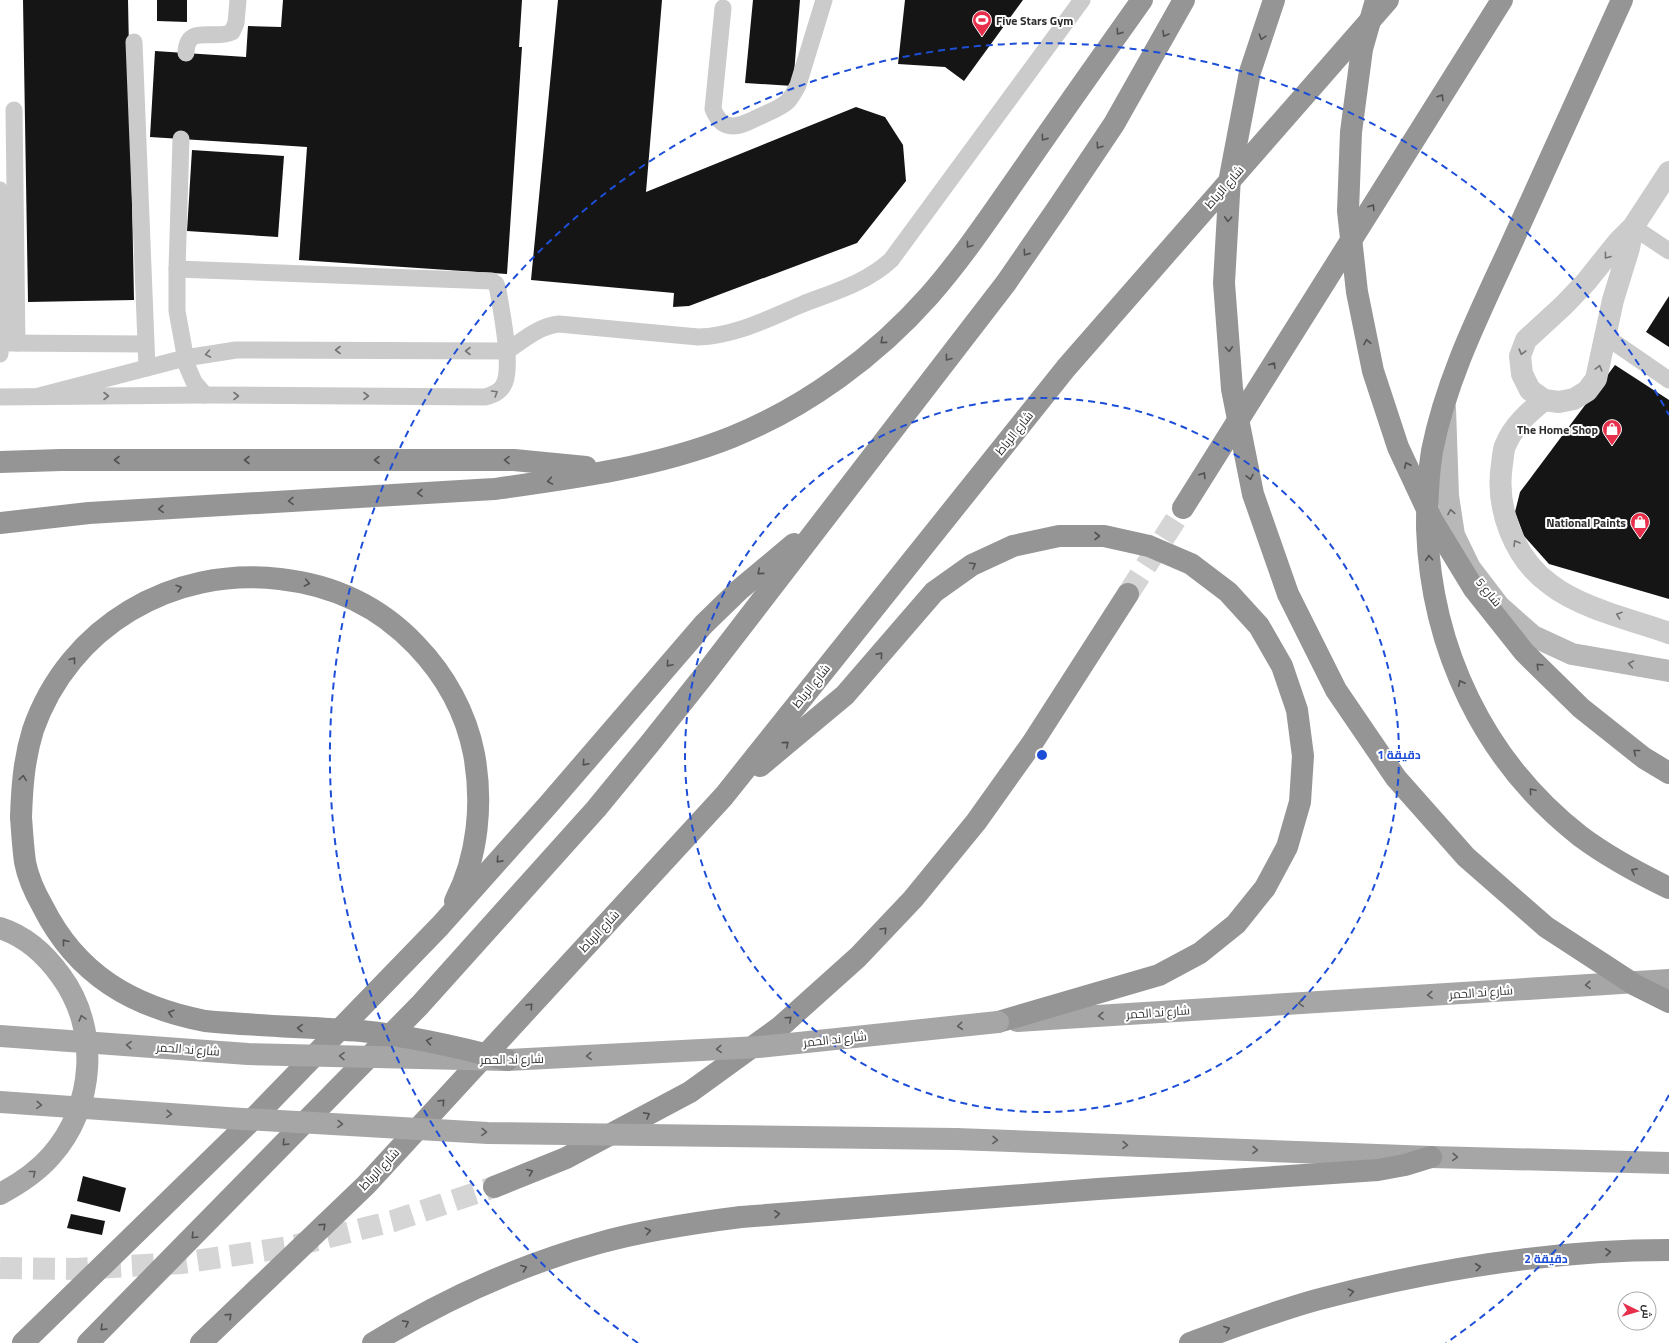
<svg xmlns="http://www.w3.org/2000/svg" width="1669" height="1343" font-family="'Titillium Web',Cairo,sans-serif">
	<style>
		.building { fill: #151515 }
		.lines { fill: none; stroke-linecap: round; stroke-linejoin: round }
		.highway-tunnel { stroke: #d5d5d5; stroke-width: 22; stroke-dasharray: 22 11; stroke-linecap: butt }
		.lane { stroke: #cbcbcb; stroke-width: 17 }
		.street { stroke: #cbcbcb; stroke-width: 22 }
		.secondary { stroke: #b8b8b8; stroke-width: 22 }
		.primary { stroke: #a6a6a6; stroke-width: 22 }
		.highway { stroke: #959595; stroke-width: 22 }
		.primary-bridge { stroke: #a6a6a6; stroke-width: 22 }
		.highway-bridge { stroke: #959595; stroke-width: 22 }
		.oneway { stroke: #525252 }
		.oneway2 { stroke: #757575 }
		.oneway3 { stroke: #6c6c6c }
		.oneway4 { stroke: #5e5e5e }
		.ring { fill: none; stroke: #1d4ed8; stroke-width: 2; stroke-dasharray: 7 5 }
		.labels { text-anchor: middle; dominant-baseline: central; stroke-width: 4; stroke-linejoin: round; paint-order: stroke }
		.poi-label { font-size: 12px; font-weight: bold; fill: #2e2e2e; stroke: #fff; text-anchor: end }
		.street-label { font-size: 12px; fill: #2e2e2e; stroke: #fff }
		.centre { fill: #1d4ed8; stroke: #fff; stroke-width: 2 }
		.ring-label { font-size: 12px; text-anchor: middle; font-weight: bold; fill: #1d4ed8; stroke: #fff; stroke-width: 4; stroke-linejoin: round; paint-order: stroke }
	</style>
	<rect width="100%" height="100%" fill="#fff"/>
	<!-- building -->
	<g class="building">
		<polygon points="23,0 128,0 134,300 28,302"/>
		<polygon points="157,0 187,0 187,22 157,21"/>
		<polygon points="283,0 522,0 519,47 522,47 507,274 299,260 307,147 150,137 155,51 246,57 248,26 281,27"/>
		<polygon points="558,0 662,0 646,192 856,107 885,117 903,145 906,181 857,243 689,306 673,307 674,293 531,280"/>
		<polygon points="753,0 800,0 793,86 745,83"/>
		<polygon points="905,0 1023,0 964,81 945,67 898,64"/>
		<polygon points="192,150 284,156 278,237 187,231"/>
		<polygon points="1669,296 1669,347 1646,332"/>
		<polygon points="1615,365 1669,400 1669,599 1549,564 1524,536 1515,512 1520,492"/>
		<polygon points="83,1176 126,1188 120,1212 77,1201"/>
		<polygon points="71,1214 105,1221 102,1235 67,1228"/>
	</g>
	<g class="lines">
		<!-- highway-tunnel -->
		<g class="highway-tunnel">
			<polyline points="1128,594 1183,508"/>
			<polyline points="0,1268 76,1269 182,1263 289,1247 393,1221 494,1187"/>
		</g>
		<!-- lane -->
		<g class="lane">
			<path d="M723,8l-10,101c11,28 31,15 50,6 8,-4 18,-7 25,-14 4,-4 7,-10 10,-16l26,-85"/>
			<polyline points="134,42 147,368"/>
			<path d="M186,53c1,-30 28,-12 46,-21l4,-9 2,-23"/>
			<polyline points="14,110 17,343"/>
			<polyline points="181,139 177,269 177,311 187,366 194,382 205,395"/>
			<polyline points="0,190 2,298 0,354"/>
			<polyline points="1633,227 1669,251"/>
			<polyline points="1605,336 1669,380"/>
			<polyline points="6,343 145,344"/>
			<path d="M39,396l146,-38 51,-8 271,1c16,-11 32,-25 52,-27l139,13c38,-1 71,-19 105,-33 31,-12 63,-21 88,-44l191,-260"/>
			<path d="M0,397l205,-2 280,2c7,-2 14,-4 18,-11 11,-16 -2,-76 -5,-96l-2,-6 -4,-3 -315,-12"/>
		</g>
		<!-- street -->
		<g class="street">
			<polyline points="1633,227 1629,248 1613,300 1596,379 1587,391 1574,399 1559,402 1544,400 1530,390 1522,374 1520,356 1526,340 1563,306 1586,282 1618,242 1633,227 1669,172"/>
			<path d="M1544,400c-16,13 -31,26 -39,46 -2,5 -2,12 -3,18 -7,44 12,95 49,121 30,23 81,35 118,48"/>
		</g>
		<!-- secondary -->
		<polyline class="secondary" points="1445,408 1448,496 1454,535 1470,568 1499,606 1533,636 1572,654 1669,671"/>
		<!-- primary -->
		<g class="primary">
			<path d="M0,928c25,8 46,27 61,48 39,53 34,131 -10,180 -14,16 -32,28 -51,38"/>
			<polyline points="1017,1021 1669,980"/>
			<polyline points="956,1139 1431,1157 1669,1163"/>
		</g>
		<!-- highway -->
		<g class="highway">
			<path d="M1622,0c-38,83 -75,166 -113,249 -30,65 -63,131 -77,202 -4,25 -5,52 -5,77 4,121 57,233 153,308 28,21 58,37 89,52"/>
			<polyline points="0,462 61,460 514,460 586,467"/>
			<polyline points="1183,508 1502,0"/>
			<path d="M0,523l89,-10 405,-24c80,-11 163,-22 238,-52 74,-30 144,-81 197,-141 36,-41 66,-87 97,-131 38,-55 77,-110 116,-165"/>
			<polyline points="760,766 845,695 934,592 972,565 1013,546 1059,536 1104,536 1149,546 1191,564 1228,592 1259,626 1282,666 1297,710 1303,756 1300,802 1287,847 1265,888 1236,924 1200,953 1159,975 998,1022"/>
			<path d="M21,817c1,-30 3,-58 12,-87 36,-104 140,-164 247,-151 54,6 99,27 136,66 29,30 50,68 58,109 9,49 4,103 -19,147"/>
			<polyline points="494,1187 566,1158 690,1092 780,1027 858,957 913,899 976,822 1033,742 1128,594"/>
			<polyline points="23,1343 251,1121 440,926 548,805 704,624 739,590 794,544"/>
			<polyline points="88,1343 420,1005 596,809 651,742 705,674 1006,283 1057,209 1114,124 1184,0"/>
			<polyline points="201,1343 366,1185 724,796 1066,368 1388,0"/>
			<path d="M373,1343c70,-43 146,-78 226,-100 46,-13 94,-20 142,-26l357,-28 280,-19 27,-5 26,-8"/>
			<path d="M1190,1343c41,-15 83,-31 126,-43 114,-30 235,-50 353,-50"/>
		</g>
		<!-- primary-bridge -->
		<g class="primary-bridge">
			<polyline points="0,1036 248,1054 507,1060 759,1047 998,1022"/>
			<polyline points="0,1102 227,1118 488,1133 956,1139"/>
		</g>
		<!-- highway-bridge -->
		<g class="highway-bridge">
			<polyline points="1274,0 1250,72 1230,177 1224,283 1232,389 1253,494 1288,594 1336,690 1396,778 1466,857 1546,927 1635,985 1669,1002"/>
			<polyline points="1376,0 1362,49 1351,132 1348,211 1357,292 1373,371 1398,447 1432,520 1474,589 1524,652 1581,708 1644,758 1669,773"/>
			<path d="M21,817c1,15 2,30 4,45 3,16 10,31 18,45 34,68 90,100 162,114 52,5 104,6 156,10 50,5 98,16 146,29"/>
		</g>
	</g>
	<!-- one-way arrows -->
	<defs><path id="oneway-chevron" d="M-2-3.5L2.5 0L-2 3.5" fill="none" stroke-width="1.6" stroke-linecap="round" stroke-linejoin="round"/></defs>
	<g class="oneway">
		<use href="#oneway-chevron" transform="translate(1119 32) rotate(125)"/>
		<use href="#oneway-chevron" transform="translate(1165 34) rotate(120)"/>
		<use href="#oneway-chevron" transform="translate(1262 37) rotate(108)"/>
		<use href="#oneway-chevron" transform="translate(1441 97) rotate(-58)"/>
		<use href="#oneway-chevron" transform="translate(1044 138) rotate(125)"/>
		<use href="#oneway-chevron" transform="translate(1099 146) rotate(124)"/>
		<use href="#oneway-chevron" transform="translate(1372 207) rotate(-58)"/>
		<use href="#oneway-chevron" transform="translate(1228 219) rotate(93)"/>
		<use href="#oneway-chevron" transform="translate(969 245) rotate(126)"/>
		<use href="#oneway-chevron" transform="translate(1026 253) rotate(125)"/>
		<use href="#oneway-chevron" transform="translate(883 341) rotate(139)"/>
		<use href="#oneway-chevron" transform="translate(1367 342) rotate(-101)"/>
		<use href="#oneway-chevron" transform="translate(1229 349) rotate(86)"/>
		<use href="#oneway-chevron" transform="translate(948 358) rotate(127)"/>
		<use href="#oneway-chevron" transform="translate(1273 365) rotate(-58)"/>
		<use href="#oneway-chevron" transform="translate(117 460) rotate(-180)"/>
		<use href="#oneway-chevron" transform="translate(247 460) rotate(-180)"/>
		<use href="#oneway-chevron" transform="translate(377 460) rotate(-180)"/>
		<use href="#oneway-chevron" transform="translate(507 460) rotate(-179)"/>
		<use href="#oneway-chevron" transform="translate(1407 465) rotate(-115)"/>
		<use href="#oneway-chevron" transform="translate(1203 475) rotate(-58)"/>
		<use href="#oneway-chevron" transform="translate(1250 477) rotate(78)"/>
		<use href="#oneway-chevron" transform="translate(550 481) rotate(170)"/>
		<use href="#oneway-chevron" transform="translate(420 493) rotate(177)"/>
		<use href="#oneway-chevron" transform="translate(291 501) rotate(177)"/>
		<use href="#oneway-chevron" transform="translate(161 509) rotate(177)"/>
		<use href="#oneway-chevron" transform="translate(1097 536)"/>
		<use href="#oneway-chevron" transform="translate(1429 558) rotate(-94)"/>
		<use href="#oneway-chevron" transform="translate(973 565) rotate(-30)"/>
		<use href="#oneway-chevron" transform="translate(760 572) rotate(140)"/>
		<use href="#oneway-chevron" transform="translate(307 583) rotate(11)"/>
		<use href="#oneway-chevron" transform="translate(179 588) rotate(-17)"/>
		<use href="#oneway-chevron" transform="translate(880 655) rotate(-49)"/>
		<use href="#oneway-chevron" transform="translate(73 660) rotate(-52)"/>
		<use href="#oneway-chevron" transform="translate(669 664) rotate(131)"/>
		<use href="#oneway-chevron" transform="translate(1539 666) rotate(-135)"/>
		<use href="#oneway-chevron" transform="translate(1461 683) rotate(-115)"/>
		<use href="#oneway-chevron" transform="translate(786 744) rotate(-40)"/>
		<use href="#oneway-chevron" transform="translate(1636 752) rotate(-142)"/>
		<use href="#oneway-chevron" transform="translate(585 763) rotate(131)"/>
		<use href="#oneway-chevron" transform="translate(23 778) rotate(-82)"/>
		<use href="#oneway-chevron" transform="translate(1532 791) rotate(-130)"/>
		<use href="#oneway-chevron" transform="translate(499 860) rotate(132)"/>
		<use href="#oneway-chevron" transform="translate(1634 871) rotate(-153)"/>
		<use href="#oneway-chevron" transform="translate(884 930) rotate(-47)"/>
		<use href="#oneway-chevron" transform="translate(65 942) rotate(-128)"/>
		<use href="#oneway-chevron" transform="translate(530 1006) rotate(-47)"/>
		<use href="#oneway-chevron" transform="translate(171 1013) rotate(-163)"/>
		<use href="#oneway-chevron" transform="translate(789 1019) rotate(-42)"/>
		<use href="#oneway-chevron" transform="translate(300 1028) rotate(-177)"/>
		<use href="#oneway-chevron" transform="translate(429 1041) rotate(-170)"/>
		<use href="#oneway-chevron" transform="translate(442 1102) rotate(-47)"/>
		<use href="#oneway-chevron" transform="translate(647 1115) rotate(-28)"/>
		<use href="#oneway-chevron" transform="translate(285 1143) rotate(134)"/>
		<use href="#oneway-chevron" transform="translate(530 1172) rotate(-22)"/>
		<use href="#oneway-chevron" transform="translate(777 1214) rotate(-5)"/>
		<use href="#oneway-chevron" transform="translate(323 1226) rotate(-44)"/>
		<use href="#oneway-chevron" transform="translate(648 1231) rotate(-11)"/>
		<use href="#oneway-chevron" transform="translate(194 1236) rotate(134)"/>
		<use href="#oneway-chevron" transform="translate(1608 1252) rotate(-6)"/>
		<use href="#oneway-chevron" transform="translate(1478 1267) rotate(-7)"/>
		<use href="#oneway-chevron" transform="translate(524 1268) rotate(-21)"/>
		<use href="#oneway-chevron" transform="translate(1351 1292) rotate(-14)"/>
		<use href="#oneway-chevron" transform="translate(229 1316) rotate(-44)"/>
		<use href="#oneway-chevron" transform="translate(406 1323) rotate(-28)"/>
		<use href="#oneway-chevron" transform="translate(103 1328) rotate(134)"/>
		<use href="#oneway-chevron" transform="translate(1227 1329) rotate(-20)"/>
	</g>
	<g class="oneway2">
		<use href="#oneway-chevron" transform="translate(1607 256) rotate(128)"/>
		<use href="#oneway-chevron" transform="translate(338 350) rotate(-180)"/>
		<use href="#oneway-chevron" transform="translate(468 351) rotate(-180)"/>
		<use href="#oneway-chevron" transform="translate(1522 352) rotate(105)"/>
		<use href="#oneway-chevron" transform="translate(208 354) rotate(170)"/>
		<use href="#oneway-chevron" transform="translate(1599 368) rotate(-75)"/>
		<use href="#oneway-chevron" transform="translate(495 393) rotate(-31)"/>
		<use href="#oneway-chevron" transform="translate(106 396)"/>
		<use href="#oneway-chevron" transform="translate(236 396)"/>
		<use href="#oneway-chevron" transform="translate(366 396)"/>
		<use href="#oneway-chevron" transform="translate(1516 543) rotate(-121)"/>
		<use href="#oneway-chevron" transform="translate(1619 615) rotate(-161)"/>
	</g>
	<g class="oneway3">
		<use href="#oneway-chevron" transform="translate(1451 512) rotate(-100)"/>
		<use href="#oneway-chevron" transform="translate(1631 664) rotate(-170)"/>
	</g>
	<g class="oneway4">
		<use href="#oneway-chevron" transform="translate(1588 985) rotate(176)"/>
		<use href="#oneway-chevron" transform="translate(1430 995) rotate(176)"/>
		<use href="#oneway-chevron" transform="translate(1301 1003) rotate(176)"/>
		<use href="#oneway-chevron" transform="translate(1101 1016) rotate(176)"/>
		<use href="#oneway-chevron" transform="translate(82 1018) rotate(-106)"/>
		<use href="#oneway-chevron" transform="translate(960 1026) rotate(174)"/>
		<use href="#oneway-chevron" transform="translate(129 1045) rotate(-176)"/>
		<use href="#oneway-chevron" transform="translate(719 1049) rotate(177)"/>
		<use href="#oneway-chevron" transform="translate(342 1056) rotate(-179)"/>
		<use href="#oneway-chevron" transform="translate(589 1056) rotate(177)"/>
		<use href="#oneway-chevron" transform="translate(39 1105) rotate(4)"/>
		<use href="#oneway-chevron" transform="translate(169 1114) rotate(4)"/>
		<use href="#oneway-chevron" transform="translate(340 1124) rotate(3)"/>
		<use href="#oneway-chevron" transform="translate(484 1132) rotate(3)"/>
		<use href="#oneway-chevron" transform="translate(995 1140) rotate(2)"/>
		<use href="#oneway-chevron" transform="translate(1125 1145) rotate(2)"/>
		<use href="#oneway-chevron" transform="translate(1255 1150) rotate(2)"/>
		<use href="#oneway-chevron" transform="translate(1455 1157) rotate(2)"/>
		<use href="#oneway-chevron" transform="translate(33 1173) rotate(-39)"/>
	</g>
	<!-- distance rings -->
	<g class="ring">
		<circle cx="1042" cy="755" r="357"/>
		<path d="M1669 1095A713 713 0 0 1 1446 1343M638 1343A713 713 0 1 1 1669 415"/>
	</g>
	<!-- icons -->
	<defs>
		<symbol id="stadium-pin" viewBox="-11 -11 22 30"><path d="M0 17L-7.5 6A9.5 9.5 0 1 1 7.5 6Z" fill="#e72f4b" stroke="#fff"/><path d="M0-5a6.5 5 0 1 0 0 10a6.5 5 0 1 0 0-10ZM-3.5-1.8h7v3.6h-7Z" fill="#fff"/></symbol>
		<symbol id="shop-pin" viewBox="-11 -11 22 30"><path d="M0 17L-7.5 6A9.5 9.5 0 1 1 7.5 6Z" fill="#e72f4b" stroke="#fff"/><path d="M-5-2.5h2.3a2.7 3.5 0 0 1 5.4 0H5L5.5 6h-11ZM-1.5-2.5h3a1.5 2.3 0 0 0-3 0Z" fill="#fff"/></symbol>
	</defs>
	<g fill-rule="evenodd">
		<use href="#stadium-pin" x="971" y="9" width="22" height="30"/>
		<use href="#shop-pin" x="1601" y="418" width="22" height="30"/>
		<use href="#shop-pin" x="1629" y="511" width="22" height="30"/>
	</g>
	<g class="labels">
		<!-- poi labels -->
		<g class="poi-label">
			<text x="996" y="20" text-anchor="start">Five Stars Gym</text>
			<text x="1598" y="429">The Home Shop</text>
			<text x="1626" y="522">National Paints</text>
		</g>
		<!-- street labels -->
		<g class="street-label">
			<text transform="translate(1224 187) rotate(-49)">شارع الرباط</text>
			<text transform="translate(1014 433) rotate(-51)">شارع الرباط</text>
			<text transform="translate(1489 592) rotate(51)">شارع 5</text>
			<text transform="translate(811 686) rotate(-51)">شارع الرباط</text>
			<text transform="translate(599 931) rotate(-47)">شارع الرباط</text>
			<text transform="translate(1481 992) rotate(-4)">شارع ند الحمر</text>
			<text transform="translate(1158 1012) rotate(-4)">شارع ند الحمر</text>
			<text transform="translate(835 1039) rotate(-6)">شارع ند الحمر</text>
			<text transform="translate(188 1049) rotate(4)">شارع ند الحمر</text>
			<text transform="translate(512 1059) rotate(-1)">شارع ند الحمر</text>
			<text transform="translate(379 1169) rotate(-47)">شارع الرباط</text>
		</g>
	</g>
	<circle cx="1042" cy="755" r="6" class="centre"/>
	<g class="ring-label">
		<text x="1399" y="759">1 دقيقة</text>
		<text x="1546" y="1263">2 دقيقة</text>
	</g>
	<!-- north arrow -->
	<g transform="translate(1637 1311) rotate(95)"><circle r="19" fill="#ffffff" stroke="#ababab"/>
	<path d="M0-3L7 15L0 10L-7 15Z" fill="#e72f4b"/>
	<text y="-6" font-size="11" font-weight="bold" text-anchor="middle" fill="#2e2e2e">ش</text>
	</g>
</svg>
